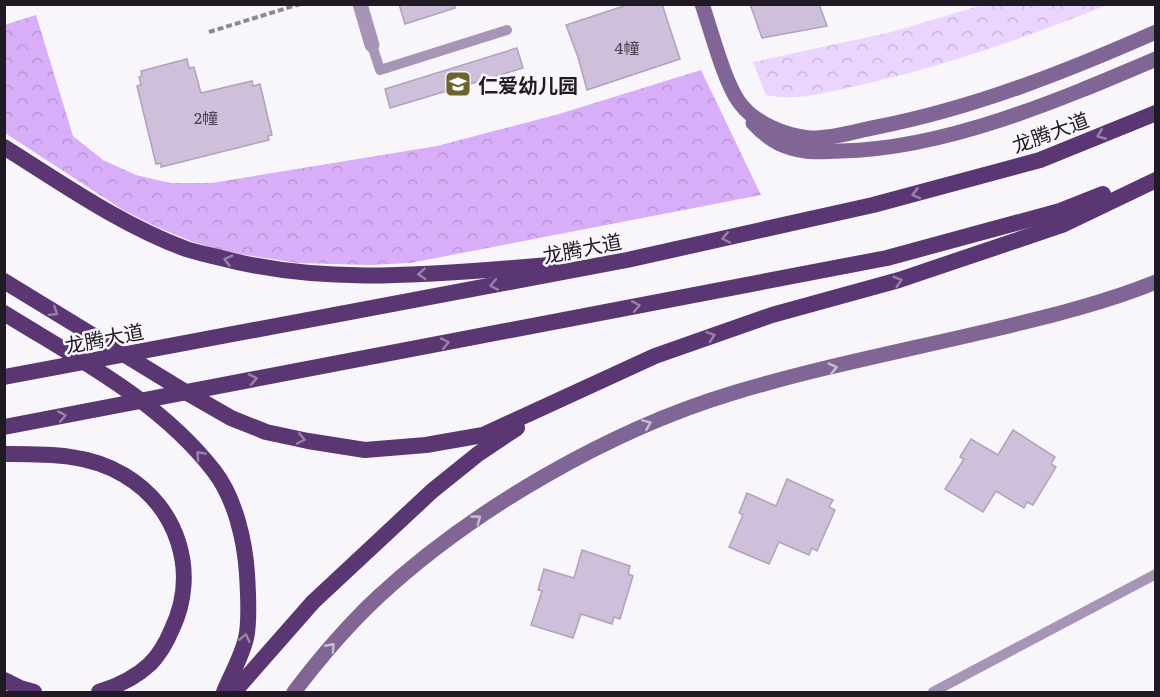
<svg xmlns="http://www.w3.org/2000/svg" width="1160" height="697" font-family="Literata,'Noto Sans SC',serif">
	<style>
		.forest { fill: url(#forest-crowns) }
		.park { fill: url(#park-crowns) }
		.building { fill: #cebfda; stroke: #b0a2bc; stroke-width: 1.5 }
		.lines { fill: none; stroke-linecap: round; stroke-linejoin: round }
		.path { stroke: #8e8991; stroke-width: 4; stroke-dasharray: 6 3; stroke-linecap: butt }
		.service { stroke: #a795b6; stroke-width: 10 }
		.minor { stroke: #a795b6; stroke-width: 15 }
		.secondary { stroke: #816695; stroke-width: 15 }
		.trunk { stroke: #5a3672; stroke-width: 16 }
		.oneway { stroke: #9982a9 }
		.oneway2 { stroke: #c8bcd2 }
		.labels { text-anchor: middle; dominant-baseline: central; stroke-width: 5; stroke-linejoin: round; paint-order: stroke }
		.number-label { font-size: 16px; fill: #4c4352 }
		.poi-label { font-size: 20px; font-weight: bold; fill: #201a24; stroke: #f8f5fb; text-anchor: start }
		.street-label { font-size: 20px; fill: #201a24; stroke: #f8f5fb }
	</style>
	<defs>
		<pattern id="forest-crowns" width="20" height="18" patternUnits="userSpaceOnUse" patternTransform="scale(1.5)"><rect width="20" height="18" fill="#d9aef9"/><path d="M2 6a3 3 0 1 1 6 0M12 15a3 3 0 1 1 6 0" fill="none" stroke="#ba95d5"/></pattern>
		<pattern id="park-crowns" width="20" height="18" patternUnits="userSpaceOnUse" patternTransform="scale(1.5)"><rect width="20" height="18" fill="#ebd4fe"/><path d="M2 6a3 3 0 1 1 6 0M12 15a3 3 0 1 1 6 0" fill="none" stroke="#c9b5da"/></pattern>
	</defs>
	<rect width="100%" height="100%" fill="#f8f5fb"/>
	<!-- forest -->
	<polygon class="forest" points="36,15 73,136 103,160 136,175 170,183 212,183 437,146 559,114 701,70 761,195 410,263 370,265 297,263 227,252 193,242 157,227 123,210 5,133 4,25"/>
	<!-- park -->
	<path class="park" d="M982,5h125c-82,33 -165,62 -251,81 -29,6 -61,16 -90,9l-13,-33 139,-30z"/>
	<!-- building -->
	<g class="building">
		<polygon points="399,4 454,4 455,8 405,24"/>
		<polygon points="630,4 662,4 680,59 587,90 578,57 566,25"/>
		<polygon points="750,4 819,4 827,26 762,38"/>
		<polygon points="517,48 523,68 390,108 385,89"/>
		<polygon points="187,59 189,68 194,67 201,93 252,81 253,86 260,84 272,135 268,136 269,140 161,167 161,163 156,164 137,86 141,85 139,77 142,76 141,71"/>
		<polygon points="1013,430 1055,457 1051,464 1056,467 1033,505 1027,502 1024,508 996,491 983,512 945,489 964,459 960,457 971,439 998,455"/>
		<polygon points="787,479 833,500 829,507 835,510 817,551 812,548 809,555 779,542 769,564 729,547 743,515 739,513 747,493 776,506"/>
		<polygon points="582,550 630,566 628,574 633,576 620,619 614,617 612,624 581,614 573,638 531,625 542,591 538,590 544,569 574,578"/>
	</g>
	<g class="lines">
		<!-- path -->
		<polyline class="path" points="209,32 300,4"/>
		<!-- service -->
		<g class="service">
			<polyline points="372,45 380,70 507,30"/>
			<polyline points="933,692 1156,574"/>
		</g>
		<!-- minor -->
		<polyline class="minor" points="360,4 372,45"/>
		<!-- secondary -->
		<g class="secondary">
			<path d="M702,4c9,26 22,77 37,98 15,21 46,34 71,36 22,1 45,-7 67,-11 97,-19 188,-55 279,-95"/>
			<path d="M753,123c11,12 22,21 38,25 16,5 33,4 50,3 104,-2 219,-51 315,-92"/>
			<path d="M294,692c25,-33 53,-66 84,-95 95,-88 232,-167 355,-204 86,-26 175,-43 263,-64 54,-13 108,-26 160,-47"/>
		</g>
		<!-- trunk -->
		<g class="trunk">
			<path d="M4,147c59,37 117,78 182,102 12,4 24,6 35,9 109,29 219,15 330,7"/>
			<polyline points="4,281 184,391 231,418 266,432 308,441 365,450 426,445 483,435 655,356 772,315 899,280 1062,225 1156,180"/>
			<path d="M4,313c74,46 156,88 210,158 21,27 31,70 33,103 1,16 3,48 -1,64 -4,18 -15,37 -22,54"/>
			<polyline points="4,377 627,260 873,205 1040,160 1156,113"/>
			<polyline points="4,427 887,258 1060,211 1103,194"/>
			<path d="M4,454c42,0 84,-1 120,21 54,32 75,97 48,154 -5,12 -13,26 -22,35 -15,14 -32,22 -51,28"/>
			<polyline points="4,680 20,688 34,692"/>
			<polyline points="234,692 313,602 372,547 432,491 478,454 517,428"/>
		</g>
	</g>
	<!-- one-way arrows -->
	<defs><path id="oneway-chevron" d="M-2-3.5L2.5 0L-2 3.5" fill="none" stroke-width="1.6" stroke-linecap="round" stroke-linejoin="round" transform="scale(1.5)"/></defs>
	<g class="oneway">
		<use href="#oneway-chevron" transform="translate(1101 135) rotate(158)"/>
		<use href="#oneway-chevron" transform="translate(916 194) rotate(165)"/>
		<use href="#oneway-chevron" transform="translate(726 238) rotate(168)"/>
		<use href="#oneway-chevron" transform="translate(228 260) rotate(-165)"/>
		<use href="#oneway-chevron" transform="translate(422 274) rotate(176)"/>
		<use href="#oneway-chevron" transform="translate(898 281) rotate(-17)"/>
		<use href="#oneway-chevron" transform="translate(494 285) rotate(169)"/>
		<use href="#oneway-chevron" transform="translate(636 306) rotate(-11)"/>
		<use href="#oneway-chevron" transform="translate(54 312) rotate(32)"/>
		<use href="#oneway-chevron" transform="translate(711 336) rotate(-19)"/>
		<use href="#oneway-chevron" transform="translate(445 343) rotate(-11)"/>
		<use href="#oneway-chevron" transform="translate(253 379) rotate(-11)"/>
		<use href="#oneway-chevron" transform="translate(62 416) rotate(-11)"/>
		<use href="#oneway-chevron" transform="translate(301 439) rotate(12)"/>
		<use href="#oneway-chevron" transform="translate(200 455) rotate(-133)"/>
		<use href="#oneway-chevron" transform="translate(245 638) rotate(-77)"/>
	</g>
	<g class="oneway2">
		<use href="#oneway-chevron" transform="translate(833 368) rotate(-13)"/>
		<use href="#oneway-chevron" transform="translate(647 424) rotate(-23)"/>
		<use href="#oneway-chevron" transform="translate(477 519) rotate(-36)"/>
		<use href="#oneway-chevron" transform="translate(331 647) rotate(-48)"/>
	</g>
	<!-- icons -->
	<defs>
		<symbol id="school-square" viewBox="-11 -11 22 22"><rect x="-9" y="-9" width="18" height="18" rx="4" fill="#6c6330" stroke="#f8f5fb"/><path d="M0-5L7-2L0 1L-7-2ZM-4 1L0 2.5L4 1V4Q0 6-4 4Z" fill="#fff"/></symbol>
	</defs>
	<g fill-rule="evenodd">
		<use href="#school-square" x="443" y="69" width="30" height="30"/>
	</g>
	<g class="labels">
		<!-- number labels -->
		<g class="number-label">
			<text x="627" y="47">4幢</text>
			<text x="206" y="117">2幢</text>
		</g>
		<!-- poi labels -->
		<g class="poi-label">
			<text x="478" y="84">仁爱幼儿园</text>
		</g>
		<!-- street labels -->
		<g class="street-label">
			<text transform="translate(1050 131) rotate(-20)">龙腾大道</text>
			<text transform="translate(582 247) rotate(-11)">龙腾大道</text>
			<text transform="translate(104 337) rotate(-11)">龙腾大道</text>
		</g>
	</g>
	<!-- border -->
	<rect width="1160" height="697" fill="none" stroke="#201a24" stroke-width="12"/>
</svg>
